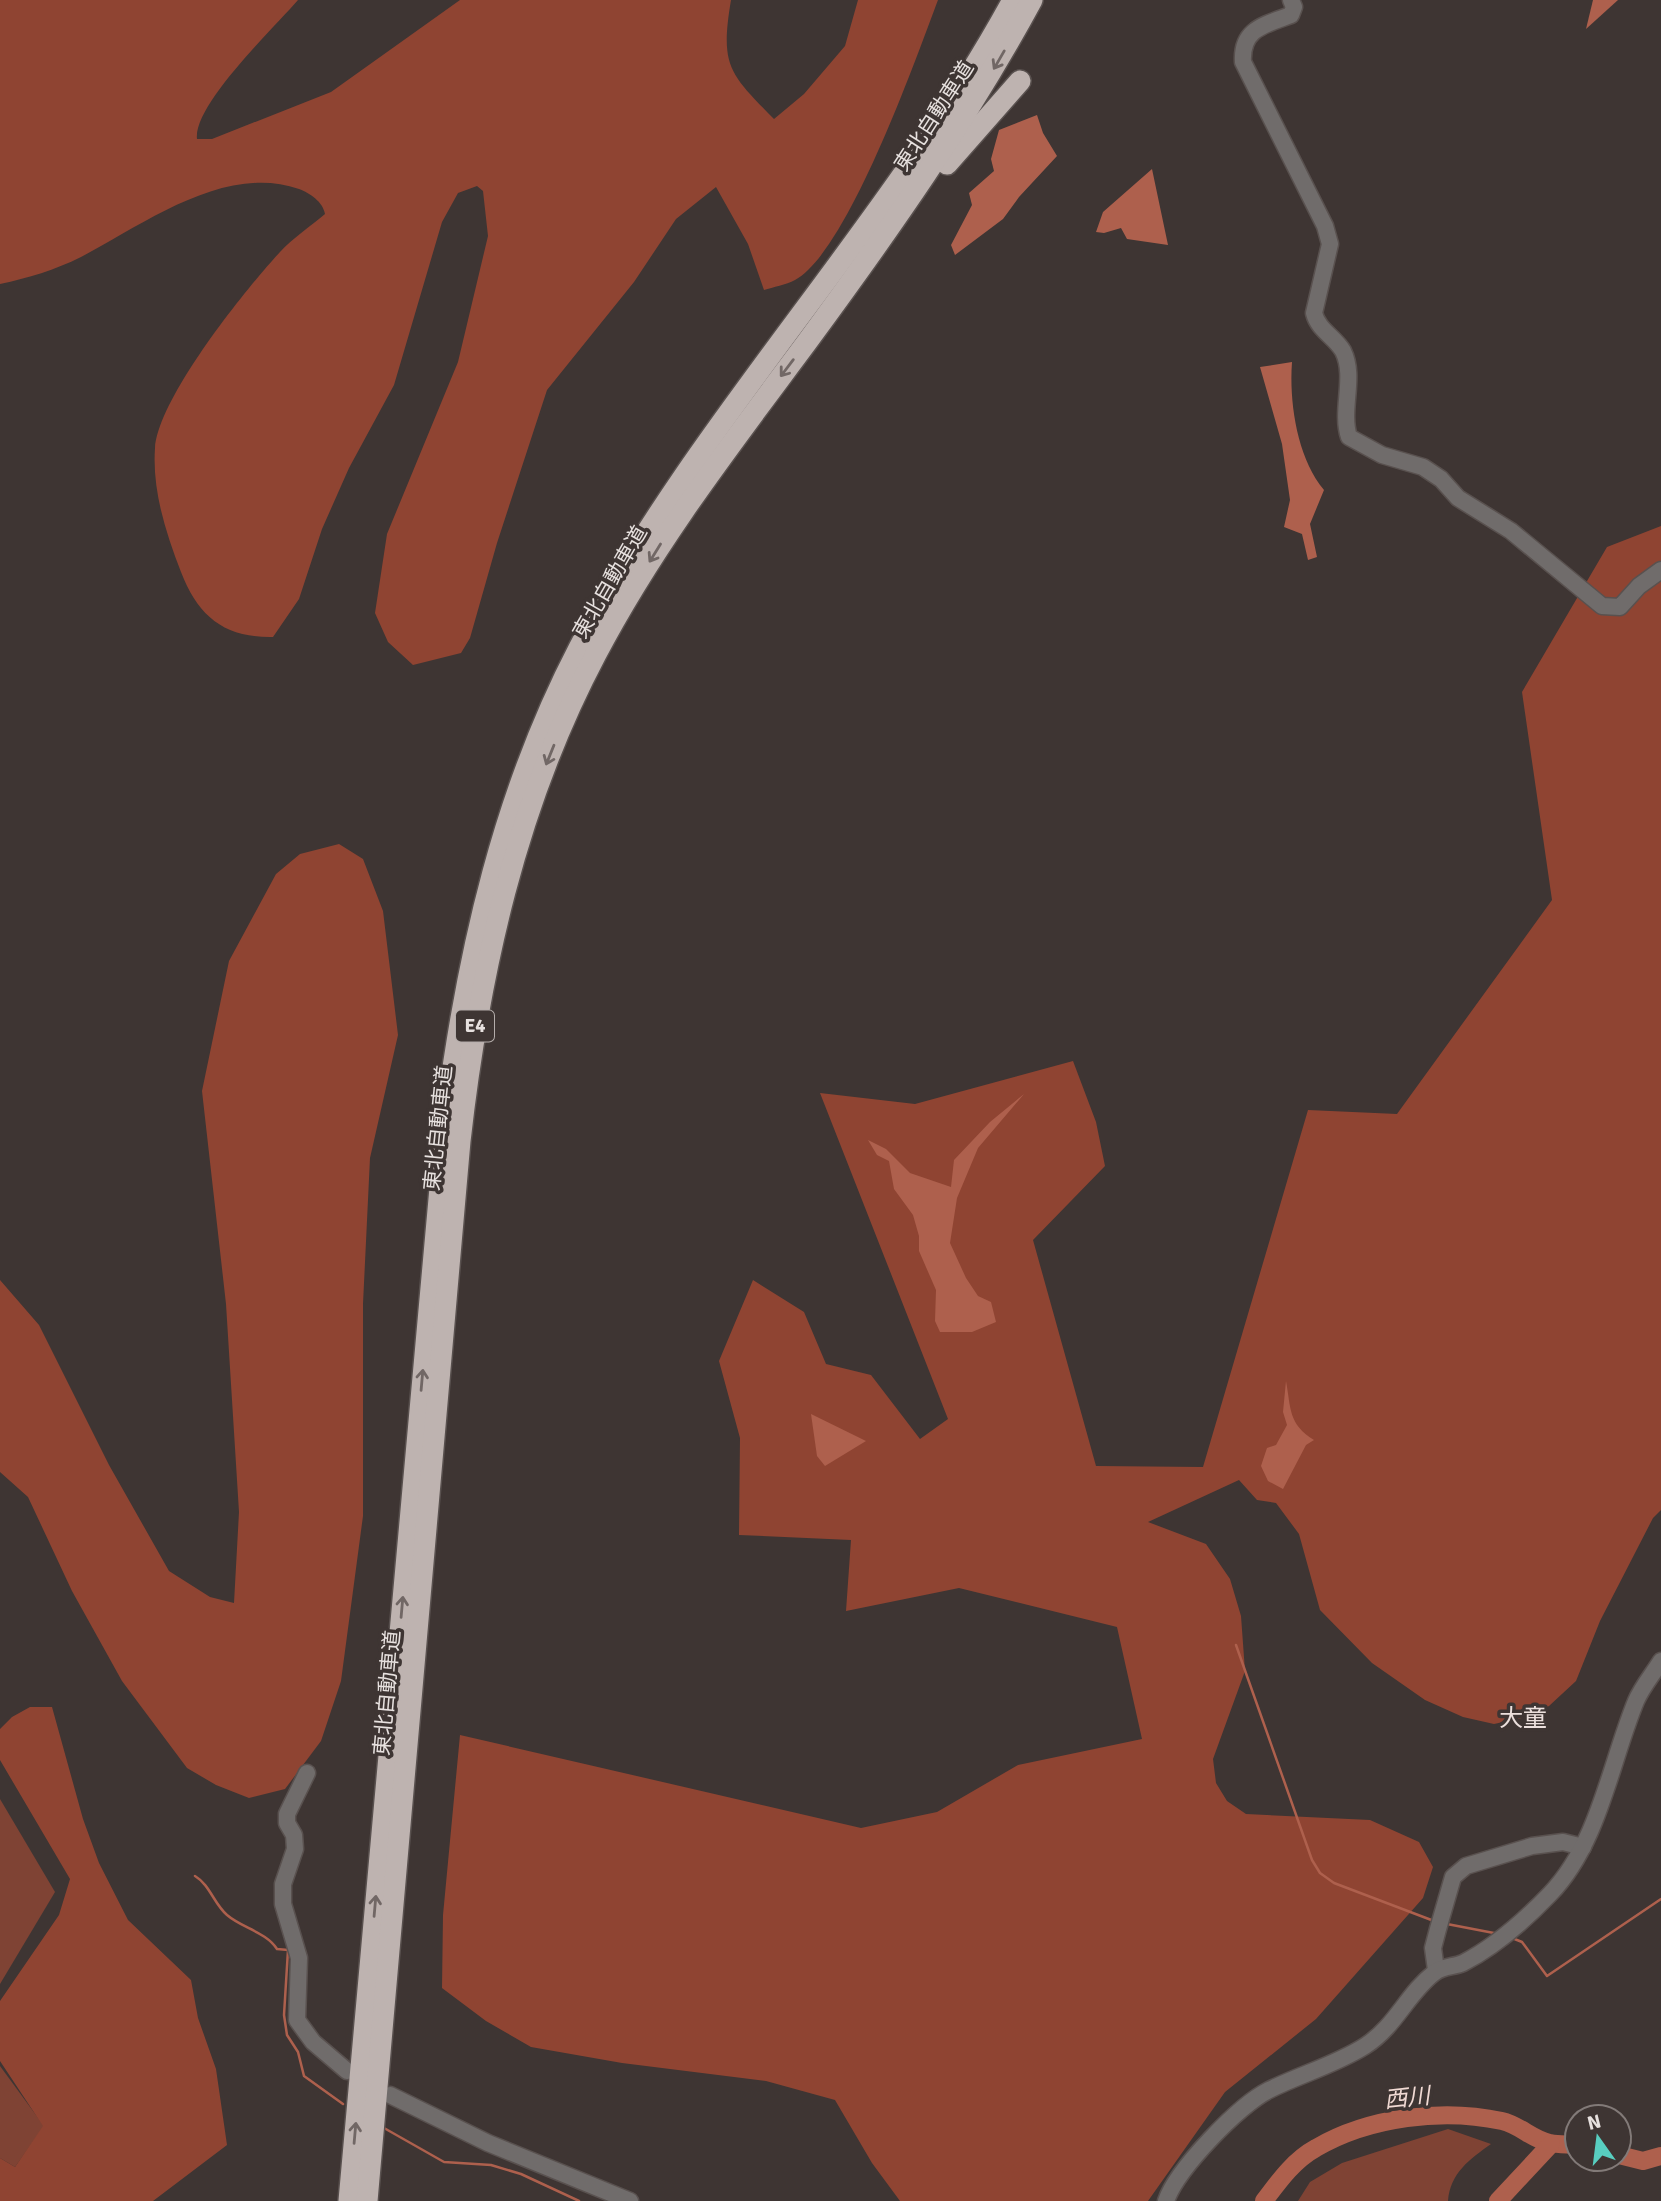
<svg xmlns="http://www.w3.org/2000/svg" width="1661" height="2201" font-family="Signika,'Noto Sans JP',sans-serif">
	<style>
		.green { fill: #7f4334 }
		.forest { fill: #8f4432 }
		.water { fill: #ae604d }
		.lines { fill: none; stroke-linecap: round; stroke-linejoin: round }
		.stream { stroke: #ae604d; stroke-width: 2.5 }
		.river { stroke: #ae604d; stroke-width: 18 }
		.minor-casing { stroke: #59514f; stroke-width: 19 }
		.highway-casing { stroke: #59514f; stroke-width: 24 }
		.minor { stroke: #706c6b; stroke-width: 16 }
		.highway { stroke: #beb3b0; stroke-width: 21 }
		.oneway { stroke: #716765 }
		.labels { text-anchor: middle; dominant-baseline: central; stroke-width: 7; stroke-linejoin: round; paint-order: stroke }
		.shield { fill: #3e3533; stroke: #b4adab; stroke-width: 2 }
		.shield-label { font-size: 19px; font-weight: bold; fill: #e7e1df }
		.street-label { font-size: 21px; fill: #e7e1df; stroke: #3e3533 }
		.water-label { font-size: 23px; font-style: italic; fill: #f1dad4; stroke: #3e3533 }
		.quarter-label { font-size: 24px; fill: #ece0dd; stroke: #3e3533 }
	</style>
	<rect width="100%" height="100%" fill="#3e3533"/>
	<!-- green -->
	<g class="green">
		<polygon points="0,1799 55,1892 0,1984"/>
		<polygon points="0,2066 44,2126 15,2167 0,2158"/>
		<path d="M1448,2129l43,15c-21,15 -41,29 -43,57h-150l12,-19 32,-19z"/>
	</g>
	<!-- forest -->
	<g class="forest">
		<path d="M0,0h298c-24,28 -105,105 -101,139h15l119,-47 129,-92h271c-11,66 -2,73 43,119l30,-25 41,-48 13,-46h80c-23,61 -90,251 -143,280 -9,5 -22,7 -31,10l-16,-46 -32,-57 -40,32 -42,63 -87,108 -50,153 -27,95 -9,15 -48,12 -25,-23 -13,-29 12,-79 71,-172 30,-126 -5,-45 -6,-5 -19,7 -16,29 -48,163 -45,83 -27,61 -23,70 -26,38c-49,1 -75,-21 -92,-65 -15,-39 -29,-81 -26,-124 4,-51 90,-158 125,-196 13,-14 31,-26 45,-38 -2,-12 -15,-21 -26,-25 -74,-26 -155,35 -218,68 -26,13 -53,21 -81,27z"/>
		<polygon points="1661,526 1661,1510 1653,1518 1600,1621 1576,1681 1549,1706 1522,1718 1494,1724 1463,1717 1425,1700 1372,1663 1320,1610 1299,1534 1276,1503 1257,1500 1239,1480 1148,1522 1206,1544 1230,1579 1241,1616 1245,1671 1213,1759 1216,1783 1227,1801 1246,1814 1370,1820 1419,1842 1433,1867 1423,1898 1316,2019 1225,2092 1148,2201 900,2201 872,2163 835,2100 766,2081 622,2063 531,2047 486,2021 442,1988 443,1915 460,1735 861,1828 937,1812 1018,1765 1142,1739 1117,1627 959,1588 846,1611 851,1540 739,1535 740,1438 719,1361 753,1280 804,1312 826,1364 871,1375 920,1439 948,1419 820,1093 915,1104 1073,1061 1096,1122 1105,1166 1033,1240 1096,1466 1203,1467 1308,1110 1397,1114 1552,900 1522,692 1607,547"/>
		<polygon points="339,844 363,859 383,911 398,1035 370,1158 363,1304 363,1516 341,1681 321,1741 285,1789 249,1798 216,1785 187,1768 122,1681 72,1591 28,1497 0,1472 0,1280 39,1325 109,1465 169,1571 210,1597 234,1603 239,1512 226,1304 202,1091 229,961 276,874 300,854"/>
		<polygon points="30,1707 52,1707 83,1819 99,1863 128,1920 191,1980 198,2018 216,2069 227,2145 153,2201 0,2201 0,2158 15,2167 43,2126 0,2061 0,2001 59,1915 70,1879 0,1760 0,1729 12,1717"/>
	</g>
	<!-- water -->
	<g class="water">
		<polygon points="1593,0 1618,0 1586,29"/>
		<polygon points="1037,115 1043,133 1057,156 1019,197 1003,219 955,255 951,245 972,205 969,193 994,171 991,159 999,130"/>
		<polygon points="1152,169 1168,245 1127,239 1121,228 1104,233 1096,232 1103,212"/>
		<path d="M1292,362c-3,40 5,96 32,128l-14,34 7,33 -9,3 -6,-26 -18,-7 6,-27 -8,-56 -22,-77z"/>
		<polygon points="1024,1094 978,1148 957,1198 950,1243 966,1278 978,1296 991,1302 996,1322 972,1332 940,1332 935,1321 936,1290 919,1251 919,1236 913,1215 894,1189 889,1161 877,1155 868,1140 886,1149 910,1173 951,1187 954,1160 990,1122"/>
		<path d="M1286,1381c5,27 2,43 28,59l-8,5 -23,44 -15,-8 -7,-15 6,-18 9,-3 11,-20 -4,-13z"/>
		<polygon points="811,1414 866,1441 825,1466 817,1456"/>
	</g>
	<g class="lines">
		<!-- stream -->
		<g class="stream">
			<polyline points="1236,1645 1312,1860 1320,1873 1334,1883 1434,1921"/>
			<path d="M195,1876c15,9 19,28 32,39 15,13 39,17 50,34l11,1 -4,65 3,20 11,17 6,24 39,28"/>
			<polyline points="1447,1924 1499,1934"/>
			<polyline points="1512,1938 1522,1942 1547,1976 1661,1899"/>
			<polyline points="384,2128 444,2162 491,2165 521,2174 579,2201"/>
		</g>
		<!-- river -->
		<g class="river">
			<polyline points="1619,2155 1643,2161 1661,2156"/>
			<path d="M1264,2201c15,-20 30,-41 52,-53 53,-31 127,-40 186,-27 18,4 31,19 48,22 9,2 19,1 27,2"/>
			<polyline points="1498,2201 1551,2144"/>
		</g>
		<defs>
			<g id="minor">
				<path d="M1291,0l3,7 -3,8c-27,10 -50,14 -48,47l82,164 5,18 -16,69c4,17 21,24 29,38 13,26 -3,59 6,86l33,18 41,12 18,12 17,19 53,33 91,75 18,1 19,-21 22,-16"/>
				<polyline points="307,1773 287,1814 287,1823 294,1835 295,1849 283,1884 283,1904 299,1958 297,2020 313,2042 347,2071"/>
				<polyline points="1436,1970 1433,1948 1438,1929 1453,1877 1466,1866 1532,1846 1563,1842 1583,1847"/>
				<polyline points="390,2095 488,2143 630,2201"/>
				<path d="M1166,2201c11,-32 73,-96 103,-111 32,-16 66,-25 96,-44 31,-20 42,-52 69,-73 8,-7 20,-6 29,-10 33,-17 62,-43 87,-69 49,-51 60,-130 86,-193 6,-14 17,-27 25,-40"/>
			</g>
			<g id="highway">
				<polyline points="947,164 1020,81"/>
				<path d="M349,2201l98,-1091c21,-160 57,-318 132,-462 121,-231 309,-419 434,-648"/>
				<path d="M367,2201l93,-1060c19,-168 56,-336 136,-487 59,-112 136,-211 211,-312 81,-110 160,-222 225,-342"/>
			</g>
		</defs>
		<!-- minor casing -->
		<use href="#minor" class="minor-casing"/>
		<!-- highway casing -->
		<use href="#highway" class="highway-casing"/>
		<!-- minor -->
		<use href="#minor" class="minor"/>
		<!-- highway -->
		<use href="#highway" class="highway"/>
	</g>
	<!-- one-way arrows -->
	<defs><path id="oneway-shaft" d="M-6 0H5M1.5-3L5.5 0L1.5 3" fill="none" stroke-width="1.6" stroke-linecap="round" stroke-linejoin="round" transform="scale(1.75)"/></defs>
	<g class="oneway">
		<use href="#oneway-shaft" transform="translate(999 60) rotate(120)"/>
		<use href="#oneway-shaft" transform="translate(787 368) rotate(127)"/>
		<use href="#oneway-shaft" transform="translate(655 553) rotate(122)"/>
		<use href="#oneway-shaft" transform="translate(550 755) rotate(112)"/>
		<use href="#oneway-shaft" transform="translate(422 1380) rotate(-85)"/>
		<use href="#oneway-shaft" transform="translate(402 1607) rotate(-85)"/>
		<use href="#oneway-shaft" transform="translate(375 1906) rotate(-85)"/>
		<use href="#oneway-shaft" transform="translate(355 2133) rotate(-85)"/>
	</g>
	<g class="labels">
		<!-- shield labels -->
		<rect class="shield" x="456" y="1010.5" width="38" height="31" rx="5"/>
		<g class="shield-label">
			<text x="475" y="1026">E4</text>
		</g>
		<!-- street labels -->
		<g class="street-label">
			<text transform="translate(934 116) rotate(-57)">東北自動車道</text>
			<text transform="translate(610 582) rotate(-60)">東北自動車道</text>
			<text transform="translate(438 1128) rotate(-84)">東北自動車道</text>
			<text transform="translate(387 1693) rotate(-85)">東北自動車道</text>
		</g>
		<!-- water labels -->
		<g class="water-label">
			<text transform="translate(1407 2098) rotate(-6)">西川</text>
		</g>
		<!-- quarter labels -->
		<g class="quarter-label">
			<text x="1523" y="1718">大童</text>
		</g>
	</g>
	<!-- north arrow -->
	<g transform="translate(1598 2138) rotate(346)"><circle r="33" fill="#3e3533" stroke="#827a78" stroke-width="2"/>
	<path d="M0-5L12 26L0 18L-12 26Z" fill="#58cec0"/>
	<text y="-10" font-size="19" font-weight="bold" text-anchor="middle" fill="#e7e1df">N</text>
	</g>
</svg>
